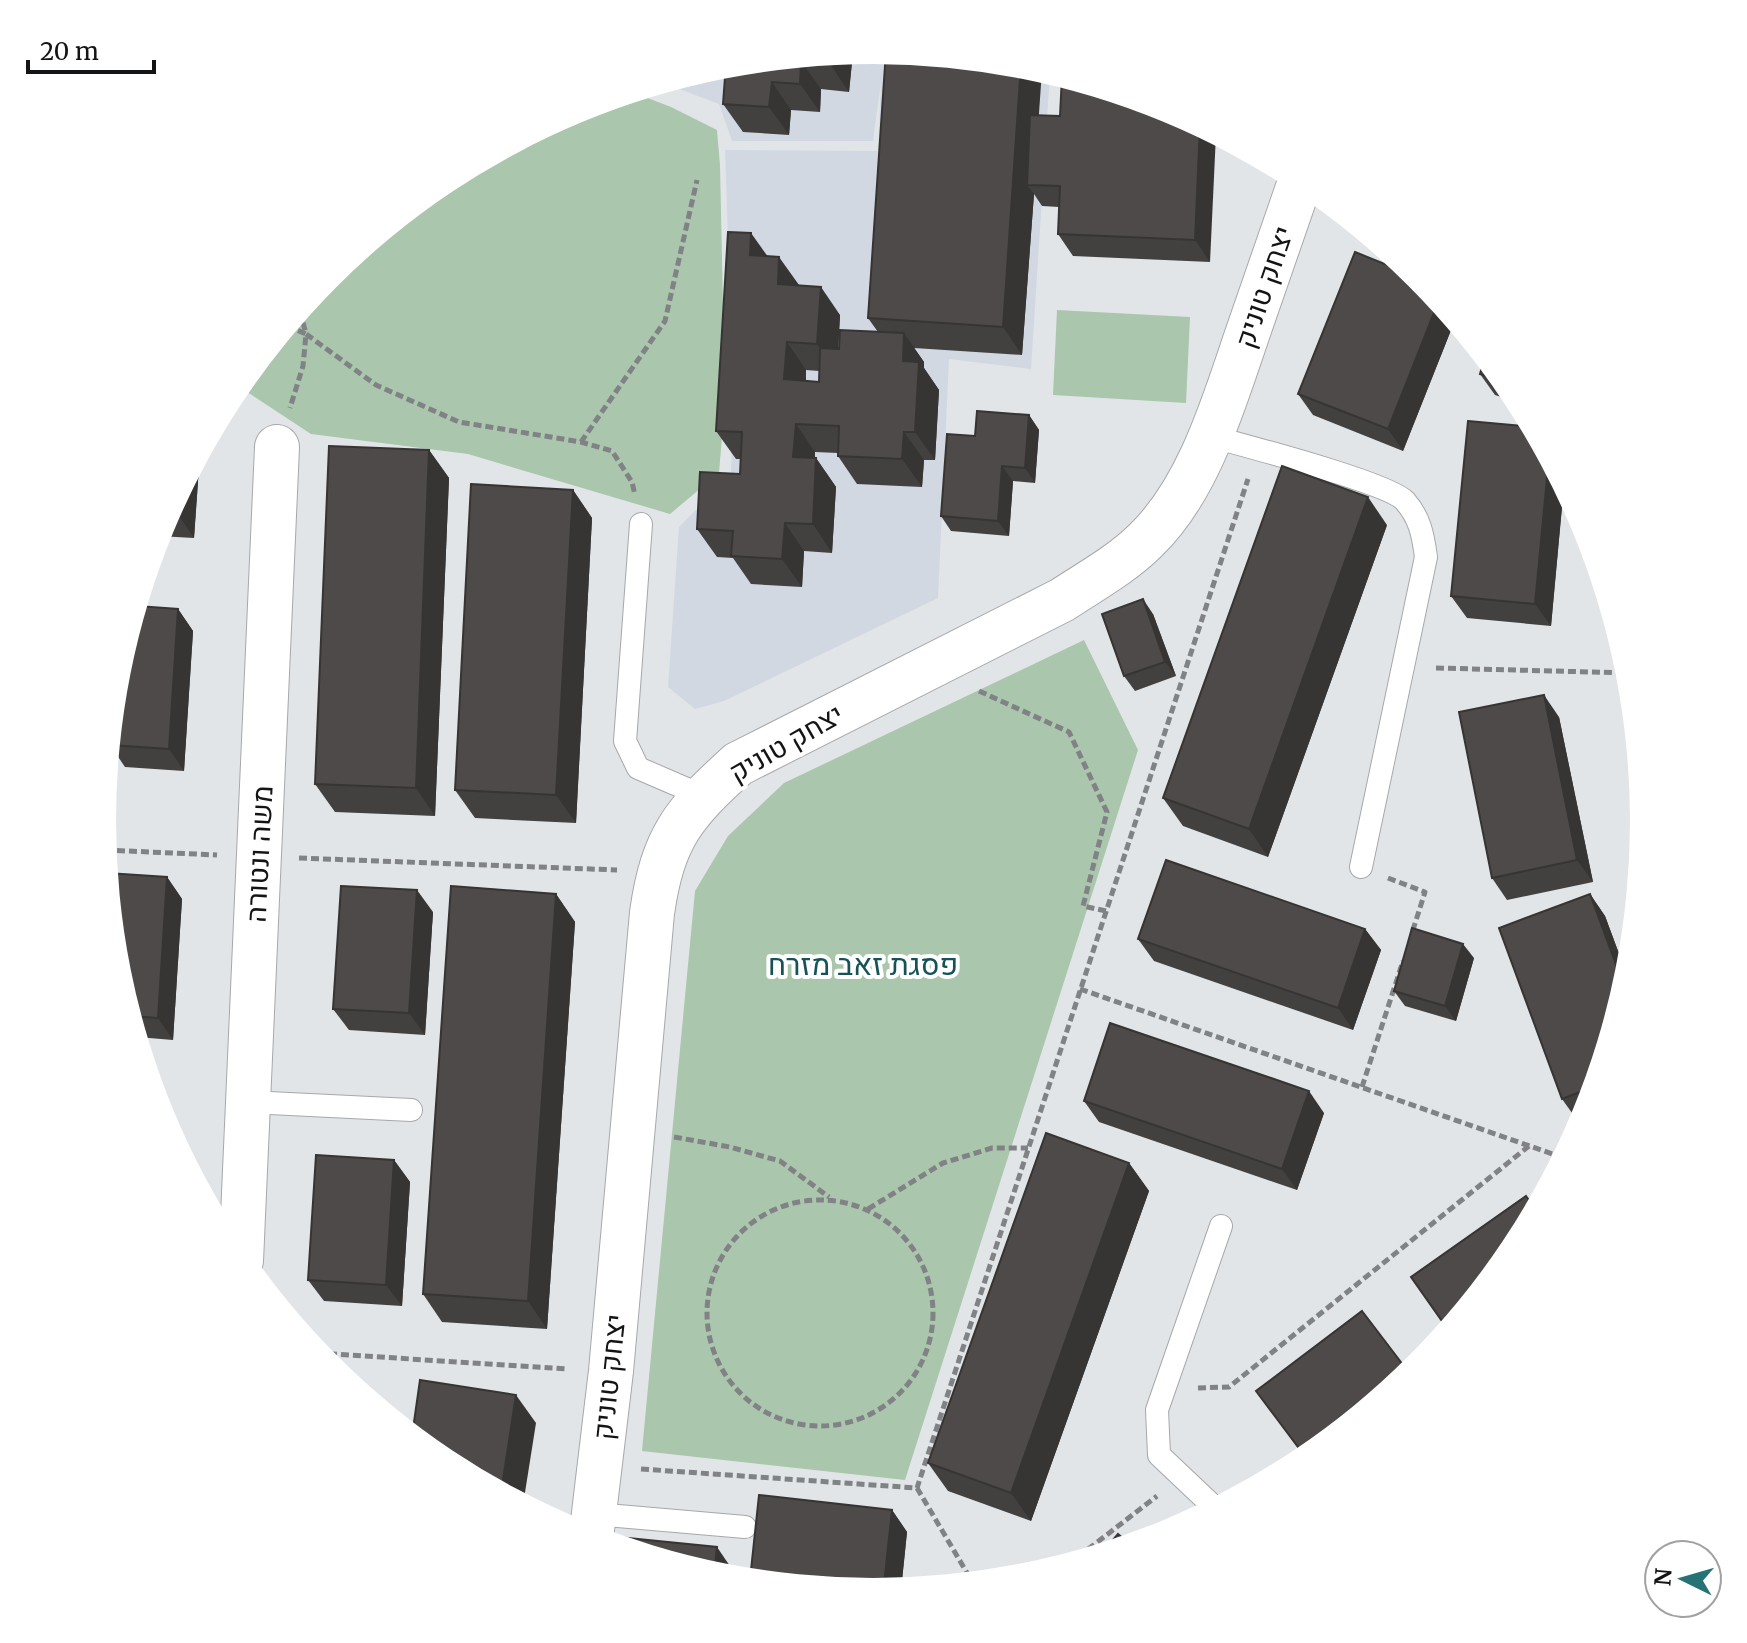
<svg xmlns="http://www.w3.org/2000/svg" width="1747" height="1643" font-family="Merriweather,Heebo,serif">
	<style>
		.built { fill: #d1d8e2 }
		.green { fill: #aac6ac }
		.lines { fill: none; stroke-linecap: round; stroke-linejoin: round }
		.lane-casing { stroke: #a6a8ab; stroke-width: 24 }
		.street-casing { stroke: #a6a8ab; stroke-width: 46 }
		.path { stroke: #808285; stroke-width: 5; stroke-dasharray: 8 4; stroke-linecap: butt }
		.lane { stroke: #fff; stroke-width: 22 }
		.street { stroke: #fff; stroke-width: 44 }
		.wall { fill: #434040; fill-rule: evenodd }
		.shaded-wall { fill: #373434 }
		.building { fill: #4e4a4a; stroke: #373434; stroke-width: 2 }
		.labels { text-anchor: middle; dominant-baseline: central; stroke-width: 8; stroke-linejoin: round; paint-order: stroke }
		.street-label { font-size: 28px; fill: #131415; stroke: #fff }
		.neighbourhood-label { font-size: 30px; fill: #175356; stroke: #fff }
	</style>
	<rect width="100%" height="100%" fill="#e2e5e8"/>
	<!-- built -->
	<polygon class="built" points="874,50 1024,65 1050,73 1031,369 949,359 938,598 724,701 695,709 668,687 679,527 731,474 733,383 725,150 878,151 881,82 873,141 732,141 719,104 663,83 723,65"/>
	<!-- green -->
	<g class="green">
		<polygon points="632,92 671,107 717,130 720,165 725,400 719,473 670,514 468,454 311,434 238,386 328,276 445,180 579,109"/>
		<polygon points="1057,310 1190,317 1186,403 1053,395"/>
		<polygon points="1084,640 1138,750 905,1480 642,1451 695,891 728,836 784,783"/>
	</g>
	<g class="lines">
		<defs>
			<g id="lane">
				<path d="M1210,436c32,9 179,47 195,65 15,17 18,34 21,56l-65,310"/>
				<polyline points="641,524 625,741 638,768 703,796"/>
				<polyline points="248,1102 411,1110"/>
				<polyline points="1216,1509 1159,1455 1157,1410 1221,1226"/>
				<polyline points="595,1514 745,1527"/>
			</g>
			<g id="street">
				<polyline points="241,1261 277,447"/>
				<path d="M591,1538l20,-167 41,-458c11,-76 31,-99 86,-149l324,-164c29,-19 60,-36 84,-60 53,-51 78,-138 101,-205 18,-52 36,-104 54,-156"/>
			</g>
		</defs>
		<!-- lane casing -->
		<use href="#lane" class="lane-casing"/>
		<!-- street casing -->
		<use href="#street" class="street-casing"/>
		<!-- path -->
		<g class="path">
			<polyline points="300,311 306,334 376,385 459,422 581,442 612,451 632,482 635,495"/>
			<polyline points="287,326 306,334 303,366 290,408"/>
			<polyline points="581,442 665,321 697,180"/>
			<polyline points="1436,668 1630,673"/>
			<polyline points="979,691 1069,732 1107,812 1083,906 1106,911"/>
			<polyline points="105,850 217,855"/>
			<polyline points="299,858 617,870"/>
			<polyline points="1388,878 1425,892 1412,933"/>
			<polyline points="1080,989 1564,1158"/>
			<polyline points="1362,1087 1403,961"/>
			<polyline points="674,1137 730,1147 780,1161 829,1197"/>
			<circle cx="820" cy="1313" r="113"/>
			<polyline points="868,1209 943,1163 992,1148 1028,1148"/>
			<polyline points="317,1353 567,1369"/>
			<polyline points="1198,1388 1229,1387 1529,1146"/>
			<polyline points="641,1469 917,1488 1248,479"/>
			<polyline points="917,1488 973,1583"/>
			<polyline points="1069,1564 1157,1496"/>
		</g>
		<!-- lane -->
		<use href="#lane" class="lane"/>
		<!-- street -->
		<use href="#street" class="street"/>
	</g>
	<!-- wall -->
	<g class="wall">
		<polygon points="853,52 849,92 821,89 820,112 791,110 789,135 743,132 723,104 726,64"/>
		<path d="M1169,109l41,153 -137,-6 -15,-22 1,-27 -17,-1 -8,-12 -12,161 -108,-7 10,14v6l15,22 -4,70h-11l-2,27 -65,-3 -19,-28v-3l-23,-1v6h1l20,29 -4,66 -28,-2 -2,36 -51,-3 -18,-26 -16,-1 -20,-28 43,-55 1,-15h-5l-20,-28 51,-175 32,29 41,30 -2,34 40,-17 -10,-14 171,-202h21zM806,370l13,1v11l-13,-1z"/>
		<polygon points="1422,279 1455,320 1403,451 1313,415 1298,394"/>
		<polygon points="1485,356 1515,393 1520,403 1495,395 1480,374"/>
		<polygon points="1029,415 1039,430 1035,483 1013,481 1009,536 951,531 941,516 975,436"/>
		<polygon points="1533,427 1564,485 1551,626 1467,618 1451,596"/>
		<polygon points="429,450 449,478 435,816 335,812 315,784"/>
		<polygon points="200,453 194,538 158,536 161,526"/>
		<polygon points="573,490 592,518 576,823 475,818 455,790"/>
		<polygon points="1387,525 1268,857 1183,826 1163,798"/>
		<polygon points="178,609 193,631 184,771 125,767 110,745"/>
		<polygon points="1153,614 1176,676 1135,691 1124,676"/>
		<polygon points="1559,717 1593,882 1507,900 1492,878"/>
		<polygon points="167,877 182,899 173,1040 137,1037 117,972"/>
		<polygon points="556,894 575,922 547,1329 442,1322 423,1294"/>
		<polygon points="1590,894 1605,916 1628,978 1586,1117 1577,1120 1562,1099"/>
		<polygon points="433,912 425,1035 349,1030 333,1009"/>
		<polygon points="1365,929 1381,950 1353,1030 1154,961 1138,939"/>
		<polygon points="1474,958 1456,1021 1405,1006 1394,991"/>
		<polygon points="1084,1101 1324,1113 1297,1190 1099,1122"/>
		<polygon points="394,1160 410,1182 402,1306 324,1301 308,1280"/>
		<polygon points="1129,1163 1149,1191 1031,1521 948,1491 928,1463"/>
		<polygon points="892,1510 907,1532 901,1590 873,1593 759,1582 751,1570"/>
	</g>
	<!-- shaded-wall -->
	<g class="shaded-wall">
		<polygon points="853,52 849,92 830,64 831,54"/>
		<polygon points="801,61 821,89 820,112 800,84"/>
		<polygon points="1021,65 1042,70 1034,185 1027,185 1034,194 1022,355 1003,327"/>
		<polygon points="772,82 791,110 789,135 769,107"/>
		<polygon points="1200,125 1216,134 1210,262 1195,240"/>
		<polygon points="751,233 771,261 750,255"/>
		<polygon points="779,257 799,285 778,284"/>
		<polygon points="821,287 840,315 837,372 817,344"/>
		<polygon points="1439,300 1455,320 1403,451 1388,429"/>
		<polygon points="904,333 924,362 924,368 939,390 935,460 915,432 903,361"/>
		<polygon points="787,342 806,370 804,407 784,379"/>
		<polygon points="1029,415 1039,430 1035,483 1025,468"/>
		<polygon points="796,424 815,452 813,485 793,457"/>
		<polygon points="904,432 924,460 922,487 902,459"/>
		<polygon points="429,450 449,478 435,816 416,788"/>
		<polygon points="200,453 194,538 179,516 181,488"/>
		<polygon points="1549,457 1564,485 1551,626 1535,604"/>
		<polygon points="816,458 836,487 832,553 813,524"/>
		<polygon points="1002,466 1013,481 1009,536 998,521"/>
		<polygon points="573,490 592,518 576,823 556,795"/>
		<polygon points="1368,497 1387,525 1268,857 1249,829"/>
		<polygon points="785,523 804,551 802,587 782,559"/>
		<polygon points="1143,599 1153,614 1176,676 1165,662"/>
		<polygon points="178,609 193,631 184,771 169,749"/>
		<polygon points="1544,695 1559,717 1593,882 1577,860"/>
		<polygon points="167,877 182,899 173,1040 158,1018"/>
		<polygon points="417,890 433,912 425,1035 409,1013"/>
		<polygon points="556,894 575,922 547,1329 528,1301"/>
		<polygon points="1590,894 1605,916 1628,978 1625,989"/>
		<polygon points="1365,929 1381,950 1353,1030 1338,1008"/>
		<polygon points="1463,944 1474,958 1456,1021 1445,1006"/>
		<polygon points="1309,1091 1324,1113 1297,1190 1282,1169"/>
		<polygon points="394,1160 410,1182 402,1306 386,1285"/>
		<polygon points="1129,1163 1149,1191 1031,1521 1011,1493"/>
		<polygon points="516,1395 536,1423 523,1505 501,1493"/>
		<polygon points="381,1401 396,1423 380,1410"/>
		<polygon points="892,1510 907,1532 901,1590 889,1591 884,1585"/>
		<polygon points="717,1547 736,1575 736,1579 723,1578 714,1575"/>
	</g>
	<!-- building -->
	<g class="building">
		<polygon points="886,51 1021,65 1003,327 868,318"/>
		<polygon points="831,54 830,64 801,61 800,84 772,82 769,107 723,104 726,64"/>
		<polygon points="1062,76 1169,109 1200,125 1195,240 1058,234 1060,186 1027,185 1030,115 1060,116"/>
		<polygon points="728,232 751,233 750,255 779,257 778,284 821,287 817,344 787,342 784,379 819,382 820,348 839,349 840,330 904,333 903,361 919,362 915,432 904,432 902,459 838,456 839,426 796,424 793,457 816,458 813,524 785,523 782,559 731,556 733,531 697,529 700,472 740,474 742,432 716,431"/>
		<polygon points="1355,252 1422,279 1439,300 1388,429 1298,394"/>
		<polygon points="1485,356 1505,381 1480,374"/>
		<polygon points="977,411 1029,415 1025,468 1002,466 998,521 941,516 947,434 975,436"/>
		<polygon points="1468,421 1533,427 1549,457 1535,604 1451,596"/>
		<polygon points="329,446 429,450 416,788 315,784"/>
		<polygon points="1282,466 1368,497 1249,829 1163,798"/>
		<polygon points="471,484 573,490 556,795 455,790"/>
		<polygon points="181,488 179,516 166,515"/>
		<polygon points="1143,599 1165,662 1124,676 1102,614"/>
		<polygon points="137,606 178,609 169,749 110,745 117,671"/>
		<polygon points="1544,695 1577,860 1492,878 1459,712"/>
		<polygon points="1166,860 1365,929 1338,1008 1138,939"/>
		<polygon points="107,873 167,877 158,1018 130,1016 117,972"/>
		<polygon points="341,886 417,890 409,1013 333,1009"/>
		<polygon points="451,886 556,894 528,1301 423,1294"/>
		<polygon points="1590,894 1625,989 1596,1086 1562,1099 1499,928"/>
		<polygon points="1412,928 1463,944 1445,1006 1394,991"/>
		<polygon points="1110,1023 1309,1091 1282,1169 1084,1101"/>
		<polygon points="1046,1133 1129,1163 1011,1493 928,1463"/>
		<polygon points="316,1155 394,1160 386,1285 308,1280"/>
		<polygon points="1526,1196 1536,1210 1515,1250 1449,1331 1411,1277"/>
		<polygon points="1362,1311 1410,1374 1307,1459 1256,1391"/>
		<polygon points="420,1380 516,1395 501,1493 444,1463 412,1436"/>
		<polygon points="367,1399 381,1401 380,1410"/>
		<polygon points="759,1495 892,1510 884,1585 751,1570"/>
		<polygon points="1118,1534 1132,1546 1100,1555"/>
		<polygon points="618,1537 717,1547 714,1575 617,1546"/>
	</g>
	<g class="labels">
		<!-- street labels -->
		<g class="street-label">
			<text transform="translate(1264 287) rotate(-71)">יצחק טוניק</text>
			<text transform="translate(786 743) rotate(-30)">יצחק טוניק</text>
			<text transform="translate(259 854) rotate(-87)">משה ונטורה</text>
			<text transform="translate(609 1377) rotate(-84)">יצחק טוניק</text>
		</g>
		<!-- neighbourhood labels -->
		<g class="neighbourhood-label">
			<text x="863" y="964">פסגת זאב מזרח</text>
		</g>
	</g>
	<!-- crop -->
	<path d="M0 0H1747V1643H0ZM116 821a757 757 0 1 1 1514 0a757 757 0 1 1-1514 0Z" fill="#fff" fill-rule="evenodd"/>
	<!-- north arrow -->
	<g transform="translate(1683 1579) rotate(275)"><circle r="38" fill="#ffffff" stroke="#a1a1a1" stroke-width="2"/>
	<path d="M0-6L14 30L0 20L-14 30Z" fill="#277275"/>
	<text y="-12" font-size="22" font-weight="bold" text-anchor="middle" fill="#131415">N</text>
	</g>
	<!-- scale -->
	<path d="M28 60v12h126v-12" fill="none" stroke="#131415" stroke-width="4"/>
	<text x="40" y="60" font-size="24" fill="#131415" stroke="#ffffff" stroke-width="6" paint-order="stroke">20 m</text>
</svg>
